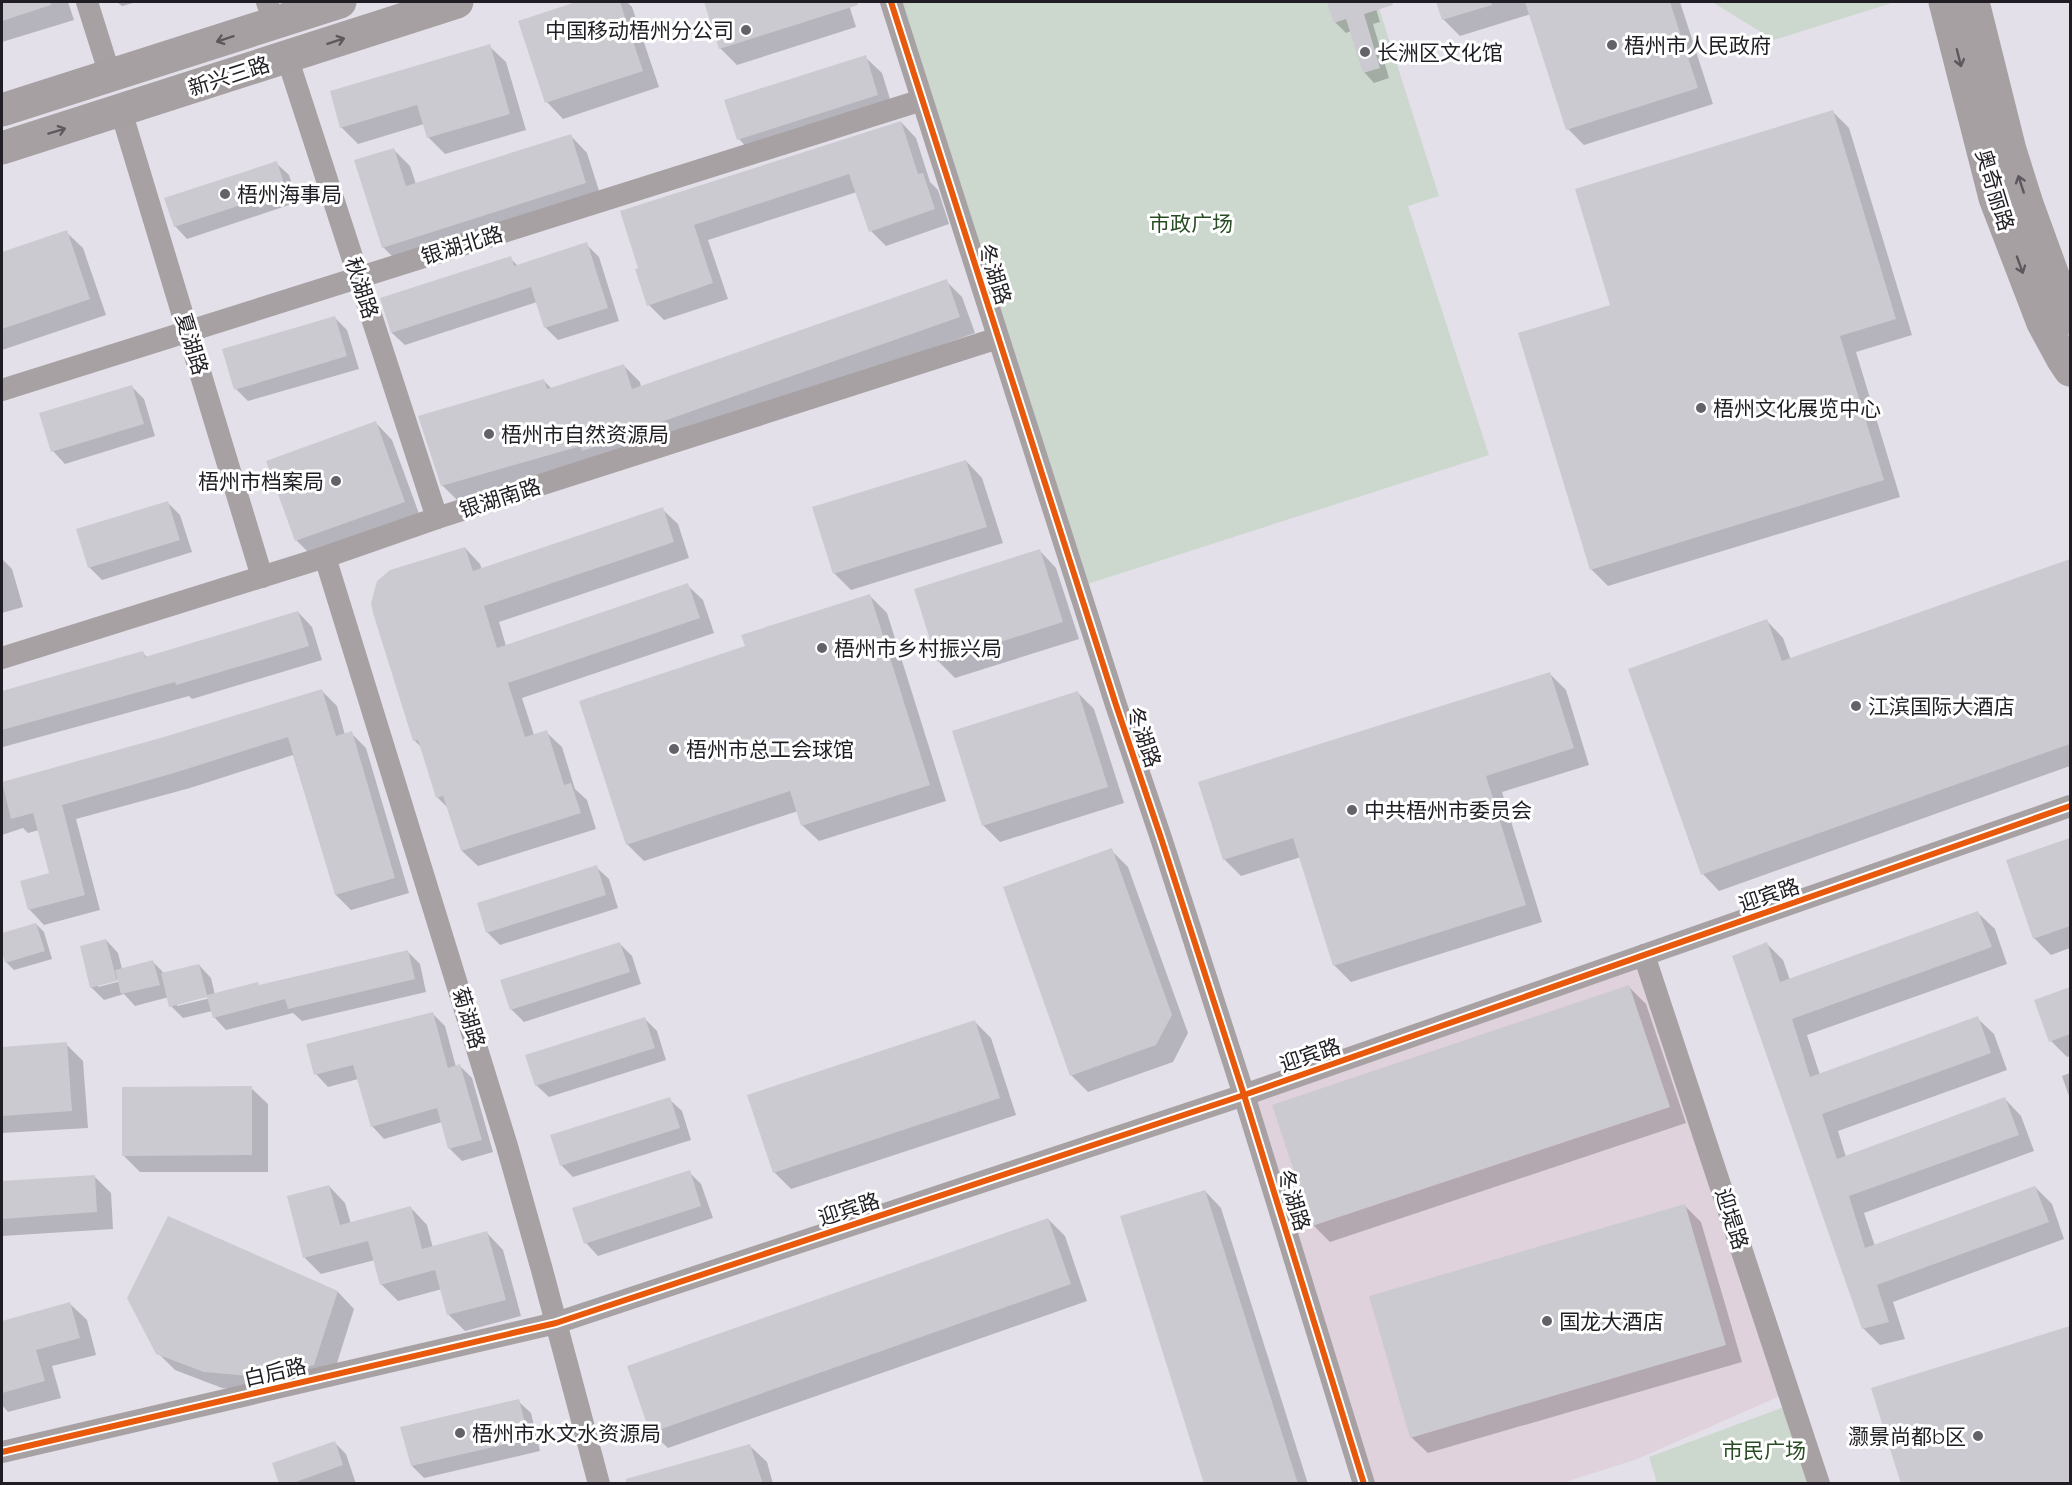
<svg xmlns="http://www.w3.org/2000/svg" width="2072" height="1485" font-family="Raleway,'Noto Sans SC',sans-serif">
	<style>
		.commercial { fill: #e0d2dc }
		.green { fill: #ccd8cd }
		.shadow { fill: #0003; fill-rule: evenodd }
		.building { fill: #cccad1 }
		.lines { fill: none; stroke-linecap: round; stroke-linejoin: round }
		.minor { stroke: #a7a1a3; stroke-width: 22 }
		.secondary { stroke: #a7a0a3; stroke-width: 33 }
		.cycleway-casing { stroke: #fff; stroke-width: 10 }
		.cycleway { stroke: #e8590c; stroke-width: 6 }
		.oneway { stroke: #5d585d }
		.poi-dot { fill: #646269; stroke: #fff; stroke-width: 2 }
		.labels { text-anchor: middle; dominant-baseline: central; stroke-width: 6; stroke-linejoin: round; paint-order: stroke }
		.poi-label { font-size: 21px; fill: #201e24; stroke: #fff; text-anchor: start }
		.street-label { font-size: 21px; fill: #201e24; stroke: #fff }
		.park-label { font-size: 21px; fill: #284c23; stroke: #fff }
	</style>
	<rect width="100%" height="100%" fill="#e3e0ea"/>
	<!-- commercial -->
	<polygon class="commercial" points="1644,955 1789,1392 1635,1460 1562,1483 1364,1483 1244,1095"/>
	<!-- green -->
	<g class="green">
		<polygon points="891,2 1377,2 1439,196 1408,206 1489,455 1078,587"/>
		<polygon points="1712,2 1895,2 1774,40"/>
		<polygon points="1787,1406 1810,1483 1657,1483 1649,1457"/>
	</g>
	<!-- shadow -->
	<g class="shadow">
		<polygon points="2,2 68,2 74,20 2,42"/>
		<polygon points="117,2 137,2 122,6"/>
		<polygon points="581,2 627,2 632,7 659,87 563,119 547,102 520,22"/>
		<polygon points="706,2 848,2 856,27 737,65 720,48"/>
		<polygon points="1329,2 1374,2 1380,22 1373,24 1389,78 1374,83 1364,72 1351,31 1346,33 1335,22"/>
		<polygon points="1438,2 1680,2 1713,104 1584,145 1568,129 1531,14 1460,36 1444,20"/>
		<polygon points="489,46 506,62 526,130 445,154 428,137 424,124 358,144 341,127"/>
		<polygon points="865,57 882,73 894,112 755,156 739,139"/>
		<polygon points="1832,111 1849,128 1912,335 1856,352 1900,497 1608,586 1591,569 1612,306"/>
		<polygon points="901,122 916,138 930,182 938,190 949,224 886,246 871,231 857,192 708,240 728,299 664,320 649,305 640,269 621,212"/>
		<polygon points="571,136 587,153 602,200 400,264 383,247 393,149 410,166 416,184"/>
		<polygon points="276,163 289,175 298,202 187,239 175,226"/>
		<polygon points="66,232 83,248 106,315 2,350 2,254"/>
		<polygon points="586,244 599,257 619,321 558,340 546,328 537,302 405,345 392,333 382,299 510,258 518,266"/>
		<polygon points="946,281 962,297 975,333 659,444 458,501 442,485 544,381 552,389 624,366 640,382 641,387"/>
		<polygon points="335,318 347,330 359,369 248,401 236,389"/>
		<polygon points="132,387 144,399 155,436 65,464 53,451"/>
		<polygon points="376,423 392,440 421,519 313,557 296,540"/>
		<polygon points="966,461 982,478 1003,543 851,590 834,573"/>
		<polygon points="168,503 180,515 192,552 102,580 89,567"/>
		<polygon points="662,509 678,524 689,558 499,622 506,646 687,585 703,600 714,633 522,698 534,735 546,732 562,747 575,789 587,800 596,829 478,866 462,851 449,809 438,798 422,748 414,740 465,548 480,564 482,570"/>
		<polygon points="1040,551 1056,568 1079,639 955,678 938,661"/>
		<polygon points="2,559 12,569 23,607 2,613"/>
		<polygon points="2070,560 2070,766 1719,891 1703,874 1767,621 1783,638 1791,660"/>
		<polygon points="870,596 887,613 946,801 819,841 802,825 798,811 644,861 627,844 747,647"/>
		<polygon points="298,612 312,627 322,660 192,699 189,696 3,747 2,745 2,693 143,653 148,658"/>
		<polygon points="1550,674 1566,690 1589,765 1502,792 1542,922 1351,982 1334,965 1301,857 1241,876 1224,859"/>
		<polygon points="322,691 337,706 345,735 351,733 366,748 409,893 351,910 336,895 293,755 190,788 76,819 100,910 44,925 29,909 51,874 39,830 28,833 23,828 2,835 2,783 164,738"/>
		<polygon points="1077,692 1094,709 1124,803 1000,842 984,826 954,732"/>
		<polygon points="2070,840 2070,948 2051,955 2034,938 2008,861"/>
		<polygon points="1111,850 1128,867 1188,1033 1173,1062 1088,1092 1071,1075"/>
		<polygon points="596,867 609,879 618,908 500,945 488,933 478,904"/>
		<polygon points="1978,913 1995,929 2007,964 1807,1035 1820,1075 1977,1018 1994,1034 2007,1070 1838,1131 1846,1157 2005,1099 2021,1116 2034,1151 1864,1213 1875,1246 2035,1187 2052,1204 2064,1239 1893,1302 1905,1339 1880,1345 1863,1328 1767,944 1783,960 1790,980"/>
		<polygon points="36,924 44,932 52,959 14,970 6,962 2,946 2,934"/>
		<path d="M106,940l12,13 4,16 31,-7 12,12 34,-9 12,13 4,17 46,-8 147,-35 12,12 6,28 -124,29 -9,-8 -67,17 -12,-13 -2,-6 -29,7 -12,-12 -2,-9 -34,9 -11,-12 -20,6 -13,-13zM124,978l1,2 -27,7v-3zM214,994l1,3 -38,9v-3z"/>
		<polygon points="620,944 632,956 641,984 524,1022 511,1009"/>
		<polygon points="1629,987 1646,1004 1686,1123 1330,1242 1314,1226 1273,1106"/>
		<polygon points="2070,989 2070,1056 2067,1057 2051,1041 2036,1001"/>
		<polygon points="433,1014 445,1026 456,1067 460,1066 472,1078 493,1152 462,1161 450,1149 442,1122 384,1139 372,1126 358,1079 328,1087 316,1074"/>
		<polygon points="645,1019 657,1031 666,1060 549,1097 536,1085"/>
		<polygon points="974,1021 991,1038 1016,1115 791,1189 774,1172"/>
		<polygon points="66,1044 83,1061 88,1128 2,1133 2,1048"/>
		<polygon points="2070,1073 2070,1099 2062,1076"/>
		<polygon points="251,1088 268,1104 268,1172 140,1172 123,1155"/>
		<polygon points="669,1099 682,1111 691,1140 573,1177 561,1165"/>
		<polygon points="689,1172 701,1184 713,1218 598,1256 586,1243"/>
		<polygon points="94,1176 111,1193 113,1229 2,1236 2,1182"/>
		<polygon points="329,1186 345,1203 351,1224 411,1208 427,1225 433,1248 487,1233 503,1250 521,1316 465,1331 449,1315 442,1289 398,1301 381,1284 375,1260 321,1274 305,1258 289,1197"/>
		<polygon points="1205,1191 1221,1208 1308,1484 1205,1484"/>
		<polygon points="1684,1205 1701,1222 1742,1362 1428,1453 1411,1437"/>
		<polygon points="1048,1219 1065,1236 1087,1301 668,1448 651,1432"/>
		<polygon points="338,1292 354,1309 331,1382 267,1392 222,1388 175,1370 158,1353"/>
		<polygon points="70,1304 87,1320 96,1355 52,1366 61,1398 8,1412 2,1405 2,1322"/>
		<polygon points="2070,1327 2070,1484 1902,1484 1873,1389"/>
		<polygon points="518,1401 531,1413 540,1451 424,1478 412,1466"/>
		<polygon points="334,1442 346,1454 356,1484 281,1484"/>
		<polygon points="750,1446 767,1462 773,1484 655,1484"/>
	</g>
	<!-- building -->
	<g class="building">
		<polygon points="2,2 51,2 51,5 2,21"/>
		<polygon points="576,2 620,2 643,71 545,103 518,21"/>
		<polygon points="704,2 858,2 858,5 719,49"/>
		<polygon points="1327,2 1392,2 1393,5 1364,14 1380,68 1363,73 1346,19 1334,23"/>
		<polygon points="1436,2 1491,2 1492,5 1442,20"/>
		<polygon points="1525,2 1670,2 1698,88 1566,130"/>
		<polygon points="490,44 510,114 427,138 417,105 340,128 330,91"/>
		<polygon points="866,55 878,95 737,140 724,100"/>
		<polygon points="1833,110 1896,319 1840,336 1884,480 1590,570 1518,333 1610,305 1575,189"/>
		<polygon points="901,121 918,174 923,173 935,209 869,232 849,174 694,225 713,283 647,306 635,269 638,268 620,211"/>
		<polygon points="571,134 586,183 382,248 354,160 394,148 406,186"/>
		<polygon points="277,161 286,190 174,227 164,198"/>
		<polygon points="67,230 90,299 2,329 2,252"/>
		<polygon points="587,242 608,308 544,328 531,287 391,333 380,298 511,256 514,266"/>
		<polygon points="947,279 960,317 644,428 645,430 582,451 581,446 441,486 418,416 544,379 547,389 624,364 632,389"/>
		<polygon points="335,316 347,356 234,390 222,349"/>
		<polygon points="132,385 144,424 51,452 39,413"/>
		<polygon points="376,421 405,502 295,541 266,461"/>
		<polygon points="966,460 987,527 833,574 812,507"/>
		<polygon points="168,501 180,540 88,568 76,529"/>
		<polygon points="663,507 674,542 484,606 497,648 688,583 700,618 508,683 525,737 547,730 564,785 571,783 581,813 461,851 443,796 436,798 418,740 413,741 373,613 371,603 377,581 390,570 465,547 473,571"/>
		<polygon points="1040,549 1063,622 937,662 914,589"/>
		<polygon points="2070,559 2070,744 1701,875 1628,669 1767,619 1782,661"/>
		<polygon points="870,594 930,785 801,826 790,791 626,845 579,701 745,646 741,635"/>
		<polygon points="298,611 309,646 176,685 175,682 2,730 2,691 143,651 145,657"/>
		<polygon points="1550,672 1574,748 1486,776 1526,905 1333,966 1293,838 1223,860 1198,782"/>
		<polygon points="322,689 336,736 352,731 395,878 335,895 288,737 174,773 62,805 85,895 28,910 20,881 49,873 33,813 11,819 2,782 164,737"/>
		<polygon points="1078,691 1108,787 982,826 952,731"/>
		<polygon points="2070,838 2070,926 2033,939 2006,860"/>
		<polygon points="1112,848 1172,1015 1156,1045 1070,1076 1003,887"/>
		<polygon points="597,865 606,895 486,933 477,903"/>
		<polygon points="1978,911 1992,947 1792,1019 1810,1077 1978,1016 1991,1053 1822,1114 1837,1159 2005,1097 2019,1135 1849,1196 1865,1248 2035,1186 2049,1222 1877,1285 1889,1322 1862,1329 1732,956 1767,942 1780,982"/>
		<polygon points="36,923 45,951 5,963 2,951 2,933"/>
		<polygon points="106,939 117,981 90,988 80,946"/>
		<polygon points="620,942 630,972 510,1010 500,980"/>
		<polygon points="408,950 415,979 288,1009 285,999 213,1018 207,997 169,1007 161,973 199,964 207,995 258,982 259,985"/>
		<polygon points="153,960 160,985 121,994 115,970"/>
		<polygon points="1629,985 1670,1107 1312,1226 1272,1105"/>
		<polygon points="2070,987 2070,1034 2049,1042 2034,1000"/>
		<polygon points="433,1012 448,1068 460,1064 482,1140 448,1149 437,1108 371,1127 353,1065 314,1075 306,1044"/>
		<polygon points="645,1017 655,1048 535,1086 525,1055"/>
		<polygon points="975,1020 1000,1098 773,1173 747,1095"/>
		<polygon points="67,1042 72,1111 2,1116 2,1047"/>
		<polygon points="252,1086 252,1155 122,1156 122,1087"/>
		<polygon points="670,1097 680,1128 560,1166 550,1135"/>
		<polygon points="690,1170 701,1206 584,1244 572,1208"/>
		<polygon points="95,1175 97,1212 2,1219 2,1181"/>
		<polygon points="329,1185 340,1225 411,1206 422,1249 487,1231 506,1300 447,1315 435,1270 380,1285 368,1241 303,1258 287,1196"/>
		<polygon points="1205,1190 1298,1484 1204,1484 1120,1216"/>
		<polygon points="1685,1204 1726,1345 1410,1438 1369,1296"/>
		<polygon points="168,1216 338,1291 314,1365 277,1374 249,1376 204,1372 156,1354 127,1298"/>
		<polygon points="1048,1218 1071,1284 650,1433 627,1366"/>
		<polygon points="70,1302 80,1338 36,1350 45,1381 2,1393 2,1321"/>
		<polygon points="2070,1326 2070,1484 1901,1484 1871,1388"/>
		<polygon points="519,1399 529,1439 411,1466 400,1427"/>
		<polygon points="335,1441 343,1465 290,1484 279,1484 272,1463"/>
		<polygon points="750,1444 763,1484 626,1484 626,1479"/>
	</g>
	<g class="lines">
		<!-- minor -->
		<g class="minor">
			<polyline points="87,2 110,75"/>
			<polyline points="267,2 274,23"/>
			<polyline points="891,2 1116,705 1161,838 1244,1095 1364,1484"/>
			<polyline points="287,57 437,518"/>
			<polyline points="121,111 262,577"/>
			<polyline points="2,390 922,100"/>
			<polyline points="325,557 507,1146 542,1270 599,1484"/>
			<polyline points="2,658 325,557 437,518 998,338"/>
			<polyline points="1644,955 1819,1484"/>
			<polyline points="2,1452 556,1323 1244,1095 2070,806"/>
		</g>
		<!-- secondary -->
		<g class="secondary">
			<polyline points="1945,2 1995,198 2043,323 2062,358 2070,370"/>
			<polyline points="1973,2 2010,150 2027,204 2062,300 2070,318"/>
			<polyline points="2,110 340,2"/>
			<polyline points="2,148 457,2"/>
		</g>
		<defs>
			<g id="cycleway">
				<polyline points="891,2 1116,705 1161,838 1244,1095 1364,1484"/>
				<polyline points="2,1452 556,1323 1244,1095 2070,806"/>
			</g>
		</defs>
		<!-- cycleway casing -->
		<use href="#cycleway" class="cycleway-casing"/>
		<!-- cycleway -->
		<use href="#cycleway" class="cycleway"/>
	</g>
	<!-- one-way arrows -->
	<defs><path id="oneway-shaft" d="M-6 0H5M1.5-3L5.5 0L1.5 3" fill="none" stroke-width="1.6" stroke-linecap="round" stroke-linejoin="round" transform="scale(1.5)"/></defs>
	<g class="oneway">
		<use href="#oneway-shaft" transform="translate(225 39) rotate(162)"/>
		<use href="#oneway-shaft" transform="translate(336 41) rotate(-18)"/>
		<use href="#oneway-shaft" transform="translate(1959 58) rotate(76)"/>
		<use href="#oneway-shaft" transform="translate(57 131) rotate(-17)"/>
		<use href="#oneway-shaft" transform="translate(2021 184) rotate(-108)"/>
		<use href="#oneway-shaft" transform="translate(2020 265) rotate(70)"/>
	</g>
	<!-- markers -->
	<g class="poi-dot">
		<circle cx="746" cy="30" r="6"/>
		<circle cx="1612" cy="45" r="6"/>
		<circle cx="1365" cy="52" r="6"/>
		<circle cx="225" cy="194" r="6"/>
		<circle cx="1701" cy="408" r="6"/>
		<circle cx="489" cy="434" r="6"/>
		<circle cx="336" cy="481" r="6"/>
		<circle cx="822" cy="648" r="6"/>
		<circle cx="1856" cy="706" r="6"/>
		<circle cx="674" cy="749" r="6"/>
		<circle cx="1352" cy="810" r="6"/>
		<circle cx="1547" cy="1321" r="6"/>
		<circle cx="460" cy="1433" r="6"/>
		<circle cx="1978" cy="1436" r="6"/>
	</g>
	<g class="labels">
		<!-- poi labels -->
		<g class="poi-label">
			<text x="734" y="30" text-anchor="end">中国移动梧州分公司</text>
			<text x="1624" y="45">梧州市人民政府</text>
			<text x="1377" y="52">长洲区文化馆</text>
			<text x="237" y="194">梧州海事局</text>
			<text x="1713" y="408">梧州文化展览中心</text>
			<text x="501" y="434">梧州市自然资源局</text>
			<text x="324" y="481" text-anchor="end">梧州市档案局</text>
			<text x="834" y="648">梧州市乡村振兴局</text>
			<text x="1868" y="706">江滨国际大酒店</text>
			<text x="686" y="749">梧州市总工会球馆</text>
			<text x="1364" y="810">中共梧州市委员会</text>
			<text x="1559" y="1321">国龙大酒店</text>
			<text x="472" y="1433">梧州市水文水资源局</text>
			<text x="1966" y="1436" text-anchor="end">灏景尚都b区</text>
		</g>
		<!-- street labels -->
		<g class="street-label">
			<text transform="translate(229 76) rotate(-18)">新兴三路</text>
			<text transform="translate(1995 190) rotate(73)">奥奇丽路</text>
			<text transform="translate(462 245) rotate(-17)">银湖北路</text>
			<text transform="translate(995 274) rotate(72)">冬湖路</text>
			<text transform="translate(362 288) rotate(72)">秋湖路</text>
			<text transform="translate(192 344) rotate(73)">夏湖路</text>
			<text transform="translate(500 498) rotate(-18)">银湖南路</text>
			<text transform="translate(1144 737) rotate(71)">冬湖路</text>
			<text transform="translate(1769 895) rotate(-19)">迎宾路</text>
			<text transform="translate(469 1018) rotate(73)">菊湖路</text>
			<text transform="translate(1310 1055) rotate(-19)">迎宾路</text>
			<text transform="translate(1294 1200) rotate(73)">冬湖路</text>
			<text transform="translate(849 1209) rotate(-18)">迎宾路</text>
			<text transform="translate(1732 1219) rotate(72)">迎堤路</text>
			<text transform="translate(275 1372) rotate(-13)">白后路</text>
		</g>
		<!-- park labels -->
		<g class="park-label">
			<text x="1191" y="223">市政广场</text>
			<text x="1764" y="1450">市民广场</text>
		</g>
	</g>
	<!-- border -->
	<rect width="2072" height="1485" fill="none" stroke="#201e24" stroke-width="6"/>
</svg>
